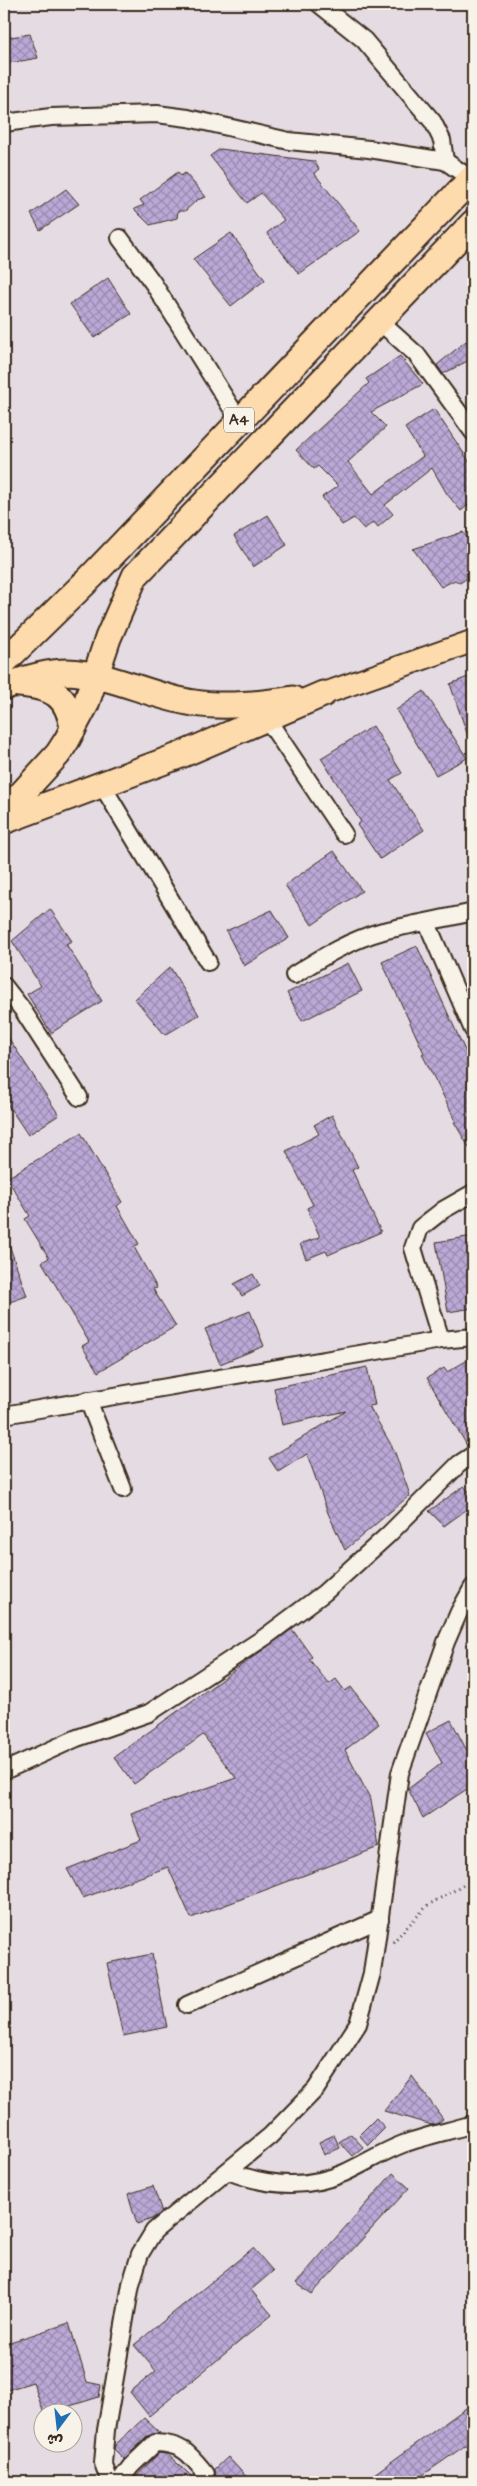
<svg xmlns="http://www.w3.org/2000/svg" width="477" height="2486" font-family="'Architects Daughter','Playpen Sans Arabic',sans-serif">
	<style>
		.building { fill: url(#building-cross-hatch); stroke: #3b2a1e }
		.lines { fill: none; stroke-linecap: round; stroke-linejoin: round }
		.minor-casing { stroke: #3b2a1e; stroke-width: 20 }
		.major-casing { stroke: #3b2a1e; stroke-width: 25 }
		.highway-casing { stroke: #3b2a1e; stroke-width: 29 }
		.path { stroke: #3b2a1e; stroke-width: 3; stroke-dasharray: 1 4; stroke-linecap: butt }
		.minor { stroke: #f7f3e8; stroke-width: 16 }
		.major { stroke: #fedbac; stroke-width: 21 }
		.highway { stroke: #fedbac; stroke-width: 25 }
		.labels { text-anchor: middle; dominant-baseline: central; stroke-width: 4; stroke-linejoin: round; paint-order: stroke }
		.shield { fill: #f7f3e8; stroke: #73665b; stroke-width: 1 }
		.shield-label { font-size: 15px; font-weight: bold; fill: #3b2a1e }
	</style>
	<defs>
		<pattern id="building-cross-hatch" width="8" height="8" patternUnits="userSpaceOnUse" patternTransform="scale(1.25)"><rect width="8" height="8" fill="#bba8d7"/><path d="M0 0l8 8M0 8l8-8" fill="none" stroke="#9989ae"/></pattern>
	</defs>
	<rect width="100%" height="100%" fill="#e5dce3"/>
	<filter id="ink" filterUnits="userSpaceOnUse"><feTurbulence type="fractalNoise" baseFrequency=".02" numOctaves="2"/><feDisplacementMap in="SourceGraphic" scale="10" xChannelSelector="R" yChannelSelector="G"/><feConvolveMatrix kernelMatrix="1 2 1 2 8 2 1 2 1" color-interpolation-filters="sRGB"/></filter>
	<g filter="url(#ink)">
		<!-- building -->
		<g class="building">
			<polygon points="30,34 38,58 4,64 4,38"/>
			<polygon points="220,149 314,161 319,169 314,173 360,231 299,274 267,233 284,220 261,193 247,203 210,156"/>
			<polygon points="178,172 181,176 185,173 206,197 197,200 185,211 178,211 177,218 150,225 134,209 144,205 140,200"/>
			<polygon points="66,189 79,204 40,230 31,214"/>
			<polygon points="231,233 265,280 231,306 193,259"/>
			<polygon points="108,278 131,314 94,338 70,304"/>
			<polygon points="466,341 473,350 473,358 443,374 437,365"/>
			<polygon points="400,356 423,384 371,412 386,427 348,462 373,494 423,456 405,428 434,409 473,467 473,501 461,511 447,494 432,468 385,505 393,514 378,527 374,522 364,529 354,518 342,525 322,497 338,486 318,466 314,469 296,450 369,383 366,379"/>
			<polygon points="268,515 287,545 253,567 234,536"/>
			<polygon points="463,532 473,545 473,574 460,583 455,580 441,587 413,549"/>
			<polygon points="473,675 473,745 471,745 450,684"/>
			<polygon points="424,691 467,758 436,775 396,710"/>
			<polygon points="373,726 402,773 390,780 424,830 380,859 357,825 361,822 321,758"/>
			<polygon points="334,851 362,891 312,925 285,885"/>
			<polygon points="50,909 72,941 66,944 102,1001 51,1033 27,994 41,986 12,941"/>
			<polygon points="272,910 289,938 244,966 226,931"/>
			<polygon points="417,946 473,1068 473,1154 454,1122 456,1121 422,1054 424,1053 382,962"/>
			<polygon points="348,963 362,991 302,1021 287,993"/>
			<polygon points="170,967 199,1015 165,1035 135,999"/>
			<polygon points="4,1031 59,1115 28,1135 4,1099"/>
			<polygon points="332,1115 358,1167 352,1170 381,1232 328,1255 326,1251 306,1259 300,1244 320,1237 307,1208 313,1205 286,1151 319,1134 314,1125"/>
			<polygon points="81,1133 122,1202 117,1206 139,1244 134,1247 157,1288 153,1289 176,1326 98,1372 82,1346 89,1342 42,1262 49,1258 25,1219 30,1216 7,1178"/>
			<polygon points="6,1236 27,1296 4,1304 4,1237"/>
			<polygon points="473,1236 473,1308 448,1312 436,1242"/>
			<polygon points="253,1274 260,1286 242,1296 234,1284"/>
			<polygon points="250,1311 264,1346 220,1364 205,1329"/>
			<polygon points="473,1357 473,1445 468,1447 427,1378 444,1368 447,1372"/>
			<polygon points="367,1367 375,1405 369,1406 394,1450 410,1495 345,1550 328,1513 307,1454 278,1472 269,1458 346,1411 282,1425 274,1388"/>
			<polygon points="464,1486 473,1496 473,1505 444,1526 429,1511"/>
			<polygon points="292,1629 312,1657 309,1659 329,1684 336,1679 345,1691 351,1687 379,1724 345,1750 371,1800 379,1847 191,1918 168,1867 83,1898 67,1869 141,1840 131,1814 236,1778 203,1735 134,1784 114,1757"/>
			<polygon points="451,1720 466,1749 469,1747 473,1754 473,1785 423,1818 408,1789 442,1763 426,1733"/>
			<polygon points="152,1954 167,2027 123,2036 107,1963"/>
			<polygon points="412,2076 443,2119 437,2124 432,2125 384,2111"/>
			<polygon points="376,2118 385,2128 368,2145 359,2135"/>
			<polygon points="351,2134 363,2147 352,2156 339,2142"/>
			<polygon points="334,2135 340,2148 324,2155 319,2142"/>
			<polygon points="393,2173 409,2188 312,2294 296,2283"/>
			<polygon points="153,2186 162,2212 152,2219 137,2224 128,2194"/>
			<polygon points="253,2248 273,2271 251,2290 272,2315 149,2416 130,2392 156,2371 134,2345"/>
			<polygon points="69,2323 87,2382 101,2385 99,2397 44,2414 33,2382 4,2391 4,2344"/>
			<polygon points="473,2403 473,2440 413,2482 363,2482"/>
			<polygon points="144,2418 160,2433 148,2436 124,2459 114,2449 115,2445"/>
			<polygon points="159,2453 167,2454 198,2482 131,2482"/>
			<polygon points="228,2457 251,2482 211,2482 215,2477 215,2469"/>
		</g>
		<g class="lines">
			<defs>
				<g id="minor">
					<polyline points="319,4 364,40 433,122 442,140 445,161"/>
					<polyline points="4,123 51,117 157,114 188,118 289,141 369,149 445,161 471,179"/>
					<polyline points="120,238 153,283 239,420"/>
					<polyline points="379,321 417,355 473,432"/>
					<polyline points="267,719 344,834"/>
					<polyline points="102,785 208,962"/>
					<polyline points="427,923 473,1030"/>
					<path d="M294,975c28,-18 56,-35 89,-44 30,-7 60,-12 90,-19"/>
					<polyline points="4,986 22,1009 79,1097"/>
					<polyline points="441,1340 413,1248 420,1228 443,1210 473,1193"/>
					<polyline points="88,1400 123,1489"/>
					<polyline points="4,1415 441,1340 473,1337"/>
					<polyline points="4,1771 77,1738 149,1713 265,1637 324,1593 388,1535 459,1464 473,1455"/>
					<polyline points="187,2005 380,1919"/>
					<path d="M228,2171c38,15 77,19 116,2 20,-9 38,-21 59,-29 22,-8 47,-13 70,-20"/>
					<polyline points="110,2482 103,2463 106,2430 131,2284 140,2254 154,2231 270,2136 316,2089 358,2024 372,1973 400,1773 446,1642 459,1612 473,1587"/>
					<path d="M119,2482l12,-16 24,-23c28,1 34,10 51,31"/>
				</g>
				<polyline id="major" points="323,694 473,641"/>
				<g id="highway">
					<polyline points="4,662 91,577 473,177"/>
					<path d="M19,684c33,3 49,10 54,45"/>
					<path d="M4,687c20,-8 41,-15 63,-15 43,1 84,25 127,31 32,5 67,1 99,-4"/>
					<polyline points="4,813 58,754 67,740 86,704 108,638 135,576 473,223"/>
					<polyline points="4,821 181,755 323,694"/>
				</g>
			</defs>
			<!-- minor casing -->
			<use href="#minor" class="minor-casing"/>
			<!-- major casing -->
			<use href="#major" class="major-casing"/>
			<!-- highway casing -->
			<use href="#highway" class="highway-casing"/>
			<!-- path -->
			<g class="path">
				<polyline points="393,1942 428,1905 473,1880"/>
				<polyline points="343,2482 345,2476"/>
			</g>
			<!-- minor -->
			<use href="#minor" class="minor"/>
			<!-- major -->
			<use href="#major" class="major"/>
			<!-- highway -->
			<use href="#highway" class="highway"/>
		</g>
	</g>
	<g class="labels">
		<!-- shield labels -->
		<rect class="shield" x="224" y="407.5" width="30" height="25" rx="4"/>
		<g class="shield-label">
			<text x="239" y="420">A4</text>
		</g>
	</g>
	<!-- margin -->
	<rect width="477" height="2486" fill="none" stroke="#f7f3e8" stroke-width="20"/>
	<rect x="10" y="10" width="457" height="2466" fill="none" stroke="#3b2a1e" stroke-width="2" filter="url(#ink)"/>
	<!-- north arrow -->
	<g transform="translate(58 2428) rotate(195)"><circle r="24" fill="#f7f3e8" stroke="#aca397"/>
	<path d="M0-4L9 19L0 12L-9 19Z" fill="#1f6fb2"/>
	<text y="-8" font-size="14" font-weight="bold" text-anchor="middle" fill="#3b2a1e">ش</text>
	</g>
</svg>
